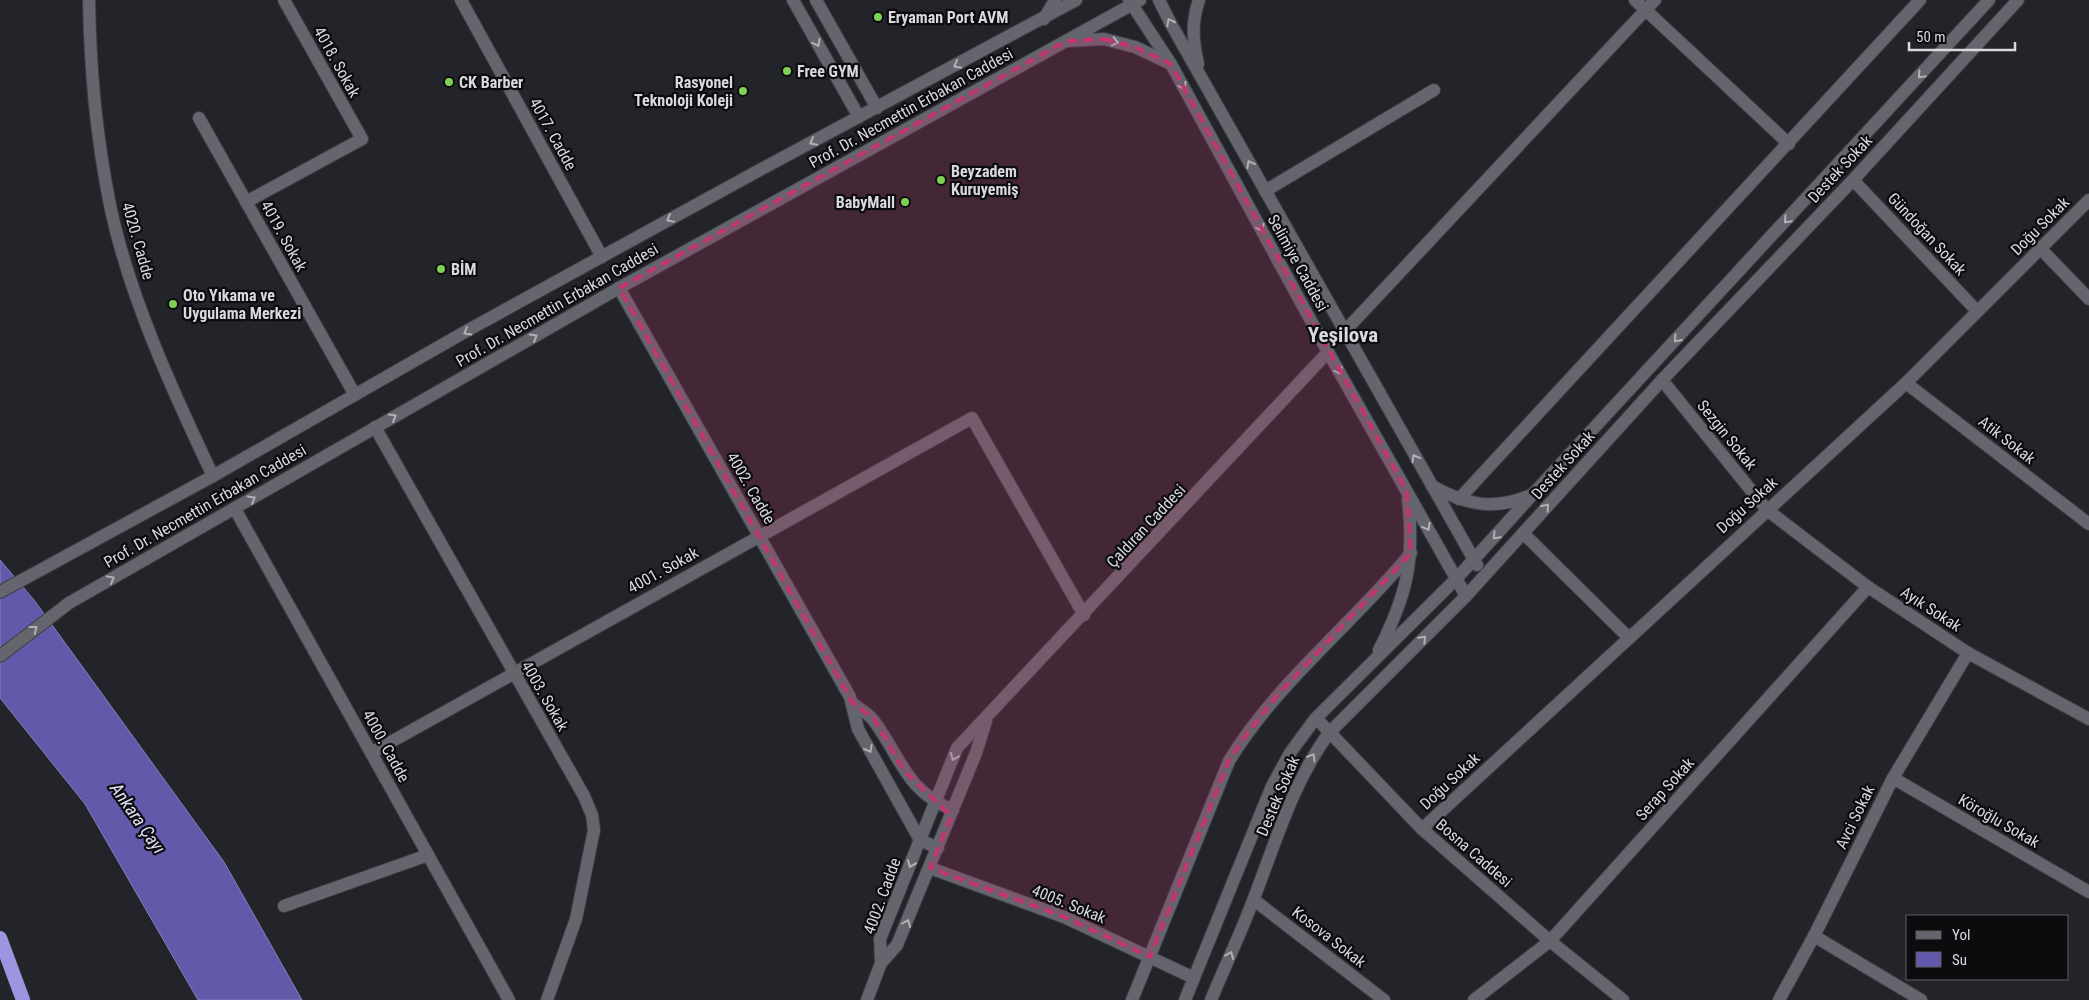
<svg xmlns="http://www.w3.org/2000/svg" width="2089" height="1000" font-family="'Roboto Condensed',sans-serif">
	<style>
		.water { fill: #6259aa; stroke: #867fba }
		.lines { fill: none; stroke-linecap: round; stroke-linejoin: round }
		.minor-casing { stroke: #3d3d43; stroke-width: 14 }
		.tertiary-casing { stroke: #3d3d43; stroke-width: 14 }
		.secondary-casing { stroke: #3d3d43; stroke-width: 14 }
		.trunk-casing { stroke: #3d3d43; stroke-width: 15 }
		.minor { stroke: #65656d; stroke-width: 12 }
		.tertiary { stroke: #65656d; stroke-width: 12 }
		.secondary { stroke: #65656d; stroke-width: 12 }
		.trunk { stroke: #9c96e1; stroke-width: 14 }
		.oneway { stroke: #b0b0b6 }
		.marked { fill: #c5356f; fill-opacity: 0.2; stroke: #c5356f; stroke-width: 4; stroke-dasharray: 10 6; stroke-linejoin: round }
		.poi-dot { fill: #7ed153; stroke: #0c0c0f; stroke-width: 2 }
		.labels { text-anchor: middle; dominant-baseline: central; stroke-width: 4.5; stroke-linejoin: round; paint-order: stroke }
		.poi-label { font-size: 16px; font-weight: bold; fill: #d9d9de; stroke: #0c0c0f; text-anchor: start }
		.street-label { font-size: 16px; fill: #d9d9de; stroke: #0c0c0f }
		.water-label { font-size: 18px; font-style: italic; fill: #e0e0f6; stroke: #0c0c0f }
		.district-label { font-size: 21px; font-weight: bold; fill: #d9d9de; stroke: #0c0c0f }
	</style>
	<rect width="100%" height="100%" fill="#23232a"/>
	<!-- water -->
	<polygon class="water" points="0,560 34,600 224,862 302,1000 198,1000 85,804 0,698"/>
	<g class="lines">
		<defs>
			<g id="minor">
				<polyline points="793,0 859,117"/>
				<polyline points="816,0 877,108"/>
				<polyline points="1635,0 1789,144"/>
				<polyline points="1044,19 1055,0"/>
				<polyline points="199,118 355,395"/>
				<polyline points="1853,180 1977,311"/>
				<polyline points="1265,191 1434,90"/>
				<polyline points="246,202 362,139 284,0"/>
				<polyline points="2040,248 2089,299"/>
				<polyline points="1344,332 1655,0"/>
				<polyline points="1662,380 1767,510 1868,587 1968,653 2089,719"/>
				<polyline points="1906,383 2089,524"/>
				<polyline points="375,427 584,796 592,815 594,830 576,919 547,1000"/>
				<polyline points="1459,499 1920,0"/>
				<polyline points="1523,533 1628,637"/>
				<polyline points="371,753 972,418 1084,615"/>
				<polyline points="1893,778 2089,892"/>
				<polyline points="1422,829 1906,383 2089,200"/>
				<polyline points="930,868 1064,917 1194,978"/>
				<polyline points="1254,900 1384,1000"/>
				<polyline points="284,906 428,855"/>
				<polyline points="1814,936 1921,1000"/>
				<path d="M1132,1000l97,-239c48,-79 124,-137 182,-208"/>
				<polyline points="1474,1000 1550,941 1868,587"/>
				<polyline points="1779,1000 1814,936 1893,778 1968,653"/>
			</g>
			<g id="tertiary">
				<path d="M89,0c1,67 7,134 20,200 18,92 64,192 104,276"/>
				<polyline points="461,0 602,257"/>
				<polyline points="1129,0 1171,64 1328,352 1466,596"/>
				<polyline points="1159,0 1171,24 1477,565"/>
				<polyline points="1066,41 1104,39 1135,47 1171,64"/>
				<path d="M1198,64c-5,-23 -7,-41 1,-64"/>
				<polyline points="619,288 850,697 858,729 920,840 938,848"/>
				<path d="M1432,486c34,19 63,25 99,9"/>
				<polyline points="235,509 509,1000"/>
				<path d="M1379,650c28,-55 36,-90 29,-151"/>
				<path d="M853,704c7,5 16,10 21,17 28,38 31,69 79,89"/>
				<polyline points="1316,718 1422,829 1550,941 1623,1000"/>
				<polyline points="881,963 897,945 976,753 986,721"/>
				<polyline points="867,1000 881,963 880,939 957,748 1328,352"/>
				<polyline points="1185,1000 1272,786 1290,753 1315,719 1456,579 1533,494 1989,0"/>
				<path d="M1211,1000c14,-34 30,-67 43,-102 22,-57 39,-116 75,-165l137,-137 196,-216 191,-200 165,-180"/>
			</g>
			<g id="secondary">
				<polyline points="0,592 213,476 470,329 756,172 1076,0"/>
				<polyline points="0,656 69,603 619,288 1140,0"/>
			</g>
			<polyline id="trunk" points="0,938 23,1000"/>
		</defs>
		<!-- minor casing -->
		<use href="#minor" class="minor-casing"/>
		<!-- tertiary casing -->
		<use href="#tertiary" class="tertiary-casing"/>
		<!-- secondary casing -->
		<use href="#secondary" class="secondary-casing"/>
		<!-- trunk casing -->
		<use href="#trunk" class="trunk-casing"/>
		<!-- minor -->
		<use href="#minor" class="minor"/>
		<!-- tertiary -->
		<use href="#tertiary" class="tertiary"/>
		<!-- secondary -->
		<use href="#secondary" class="secondary"/>
		<!-- trunk -->
		<use href="#trunk" class="trunk"/>
	</g>
	<!-- one-way arrows -->
	<defs><path id="oneway-chevron" d="M-2-3.5L2.5 0L-2 3.5" fill="none" stroke-width="1.6" stroke-linecap="round" stroke-linejoin="round" transform="scale(1.25)"/></defs>
	<g class="oneway">
		<use href="#oneway-chevron" transform="translate(1170 22) rotate(-117)"/>
		<use href="#oneway-chevron" transform="translate(1115 42) rotate(13)"/>
		<use href="#oneway-chevron" transform="translate(817 43) rotate(61)"/>
		<use href="#oneway-chevron" transform="translate(957 65) rotate(152)"/>
		<use href="#oneway-chevron" transform="translate(1921 75) rotate(133)"/>
		<use href="#oneway-chevron" transform="translate(1183 86) rotate(61)"/>
		<use href="#oneway-chevron" transform="translate(813 142) rotate(152)"/>
		<use href="#oneway-chevron" transform="translate(1250 164) rotate(-119)"/>
		<use href="#oneway-chevron" transform="translate(670 219) rotate(151)"/>
		<use href="#oneway-chevron" transform="translate(1787 220) rotate(133)"/>
		<use href="#oneway-chevron" transform="translate(1261 228) rotate(61)"/>
		<use href="#oneway-chevron" transform="translate(467 332) rotate(150)"/>
		<use href="#oneway-chevron" transform="translate(534 337) rotate(-30)"/>
		<use href="#oneway-chevron" transform="translate(1677 339) rotate(132)"/>
		<use href="#oneway-chevron" transform="translate(1339 371) rotate(61)"/>
		<use href="#oneway-chevron" transform="translate(393 417) rotate(-30)"/>
		<use href="#oneway-chevron" transform="translate(1415 458) rotate(-120)"/>
		<use href="#oneway-chevron" transform="translate(252 499) rotate(-30)"/>
		<use href="#oneway-chevron" transform="translate(1546 507) rotate(-48)"/>
		<use href="#oneway-chevron" transform="translate(1427 527) rotate(61)"/>
		<use href="#oneway-chevron" transform="translate(1496 536) rotate(133)"/>
		<use href="#oneway-chevron" transform="translate(111 579) rotate(-29)"/>
		<use href="#oneway-chevron" transform="translate(34 629) rotate(-38)"/>
		<use href="#oneway-chevron" transform="translate(1423 639) rotate(-45)"/>
		<use href="#oneway-chevron" transform="translate(869 749) rotate(61)"/>
		<use href="#oneway-chevron" transform="translate(954 757) rotate(112)"/>
		<use href="#oneway-chevron" transform="translate(1312 757) rotate(-59)"/>
		<use href="#oneway-chevron" transform="translate(911 864) rotate(112)"/>
		<use href="#oneway-chevron" transform="translate(907 923) rotate(-67)"/>
		<use href="#oneway-chevron" transform="translate(1230 955) rotate(-67)"/>
	</g>
	<!-- marked area -->
	<path class="marked" d="M1104,39l31,8 36,17 236,427 4,62 -134,143 -35,45 -13,20 -79,196 -86,-40 -134,-49 21,-52 -47,-45 -30,-52 -21,-15 -234,-416 447,-247z"/>
	<!-- markers -->
	<g class="poi-dot">
		<circle cx="878" cy="17" r="5"/>
		<circle cx="787" cy="71" r="5"/>
		<circle cx="449" cy="82" r="5"/>
		<circle cx="743" cy="91" r="5"/>
		<circle cx="941" cy="180" r="5"/>
		<circle cx="905" cy="202" r="5"/>
		<circle cx="441" cy="269" r="5"/>
		<circle cx="173" cy="304" r="5"/>
	</g>
	<g class="labels">
		<!-- poi labels -->
		<g class="poi-label">
			<text x="888" y="17">Eryaman Port AVM</text>
			<text x="797" y="71">Free GYM</text>
			<text x="459" y="82">CK Barber</text>
			<text x="733" y="82" text-anchor="end">Rasyonel<tspan x="733" dy="18">Teknoloji Koleji</tspan></text>
			<text x="951" y="171">Beyzadem<tspan x="951" dy="18">Kuruyemiş</tspan></text>
			<text x="895" y="202" text-anchor="end">BabyMall</text>
			<text x="451" y="269">BİM</text>
			<text x="183" y="295">Oto Yıkama ve<tspan x="183" dy="18">Uygulama Merkezi</tspan></text>
		</g>
		<!-- street labels -->
		<g class="street-label">
			<text transform="translate(337 62) rotate(61)">4018. Sokak</text>
			<text transform="translate(911 108) rotate(-29)">Prof. Dr. Necmettin Erbakan Caddesi</text>
			<text transform="translate(553 134) rotate(61)">4017. Cadde</text>
			<text transform="translate(1840 169) rotate(-47)">Destek Sokak</text>
			<text transform="translate(2040 226) rotate(-45)">Doğu Sokak</text>
			<text transform="translate(1927 234) rotate(47)">Gündoğan Sokak</text>
			<text transform="translate(284 236) rotate(61)">4019. Sokak</text>
			<text transform="translate(138 241) rotate(74)">4020. Cadde</text>
			<text transform="translate(1298 263) rotate(61)">Selimiye Caddesi</text>
			<text transform="translate(557 305) rotate(-30)">Prof. Dr. Necmettin Erbakan Caddesi</text>
			<text transform="translate(1727 435) rotate(51)">Sezgin Sokak</text>
			<text transform="translate(2007 440) rotate(38)">Atik Sokak</text>
			<text transform="translate(1563 465) rotate(-48)">Destek Sokak</text>
			<text transform="translate(751 488) rotate(60)">4002. Cadde</text>
			<text transform="translate(1747 505) rotate(-42)">Doğu Sokak</text>
			<text transform="translate(205 506) rotate(-30)">Prof. Dr. Necmettin Erbakan Caddesi</text>
			<text transform="translate(1146 526) rotate(-47)">Çaldıran Caddesi</text>
			<text transform="translate(663 570) rotate(-29)">4001. Sokak</text>
			<text transform="translate(1931 609) rotate(33)">Ayık Sokak</text>
			<text transform="translate(545 696) rotate(60)">4003. Sokak</text>
			<text transform="translate(386 746) rotate(61)">4000. Cadde</text>
			<text transform="translate(1450 781) rotate(-43)">Doğu Sokak</text>
			<text transform="translate(1665 789) rotate(-48)">Serap Sokak</text>
			<text transform="translate(1278 796) rotate(-67)">Destek Sokak</text>
			<text transform="translate(1855 817) rotate(-64)">Avci Sokak</text>
			<text transform="translate(1999 821) rotate(30)">Köroğlu Sokak</text>
			<text transform="translate(1474 853) rotate(41)">Bosna Caddesi</text>
			<text transform="translate(882 896) rotate(-70)">4002. Cadde</text>
			<text transform="translate(1069 904) rotate(22)">4005. Sokak</text>
			<text transform="translate(1329 937) rotate(38)">Kosova Sokak</text>
		</g>
		<!-- water labels -->
		<g class="water-label">
			<text transform="translate(138 818) rotate(55)">Ankara Çayı</text>
		</g>
		<!-- district labels -->
		<g class="district-label">
			<text x="1343" y="335">Yeşilova</text>
		</g>
	</g>
	<!-- legend -->
	<rect x="1906" y="915" width="162" height="65" fill="#0c0c0f" stroke="#5e5e62"/>
	<rect x="1916" y="931" width="25" height="8" fill="#65656d" stroke="#5e5e62"/>
	<text x="1952" y="940" font-size="15" fill="#d9d9de">Yol</text>
	<rect x="1916" y="952" width="25" height="15" fill="#6259aa" stroke="#5e5e62"/>
	<text x="1952" y="965" font-size="15" fill="#d9d9de">Su</text>
	<!-- scale -->
	<path d="M1909 42v8h106v-8" fill="none" stroke="#d9d9de" stroke-width="2.5"/>
	<text x="1916" y="42" font-size="15" fill="#d9d9de" stroke="#0c0c0f" stroke-width="4" paint-order="stroke">50 m</text>
</svg>
